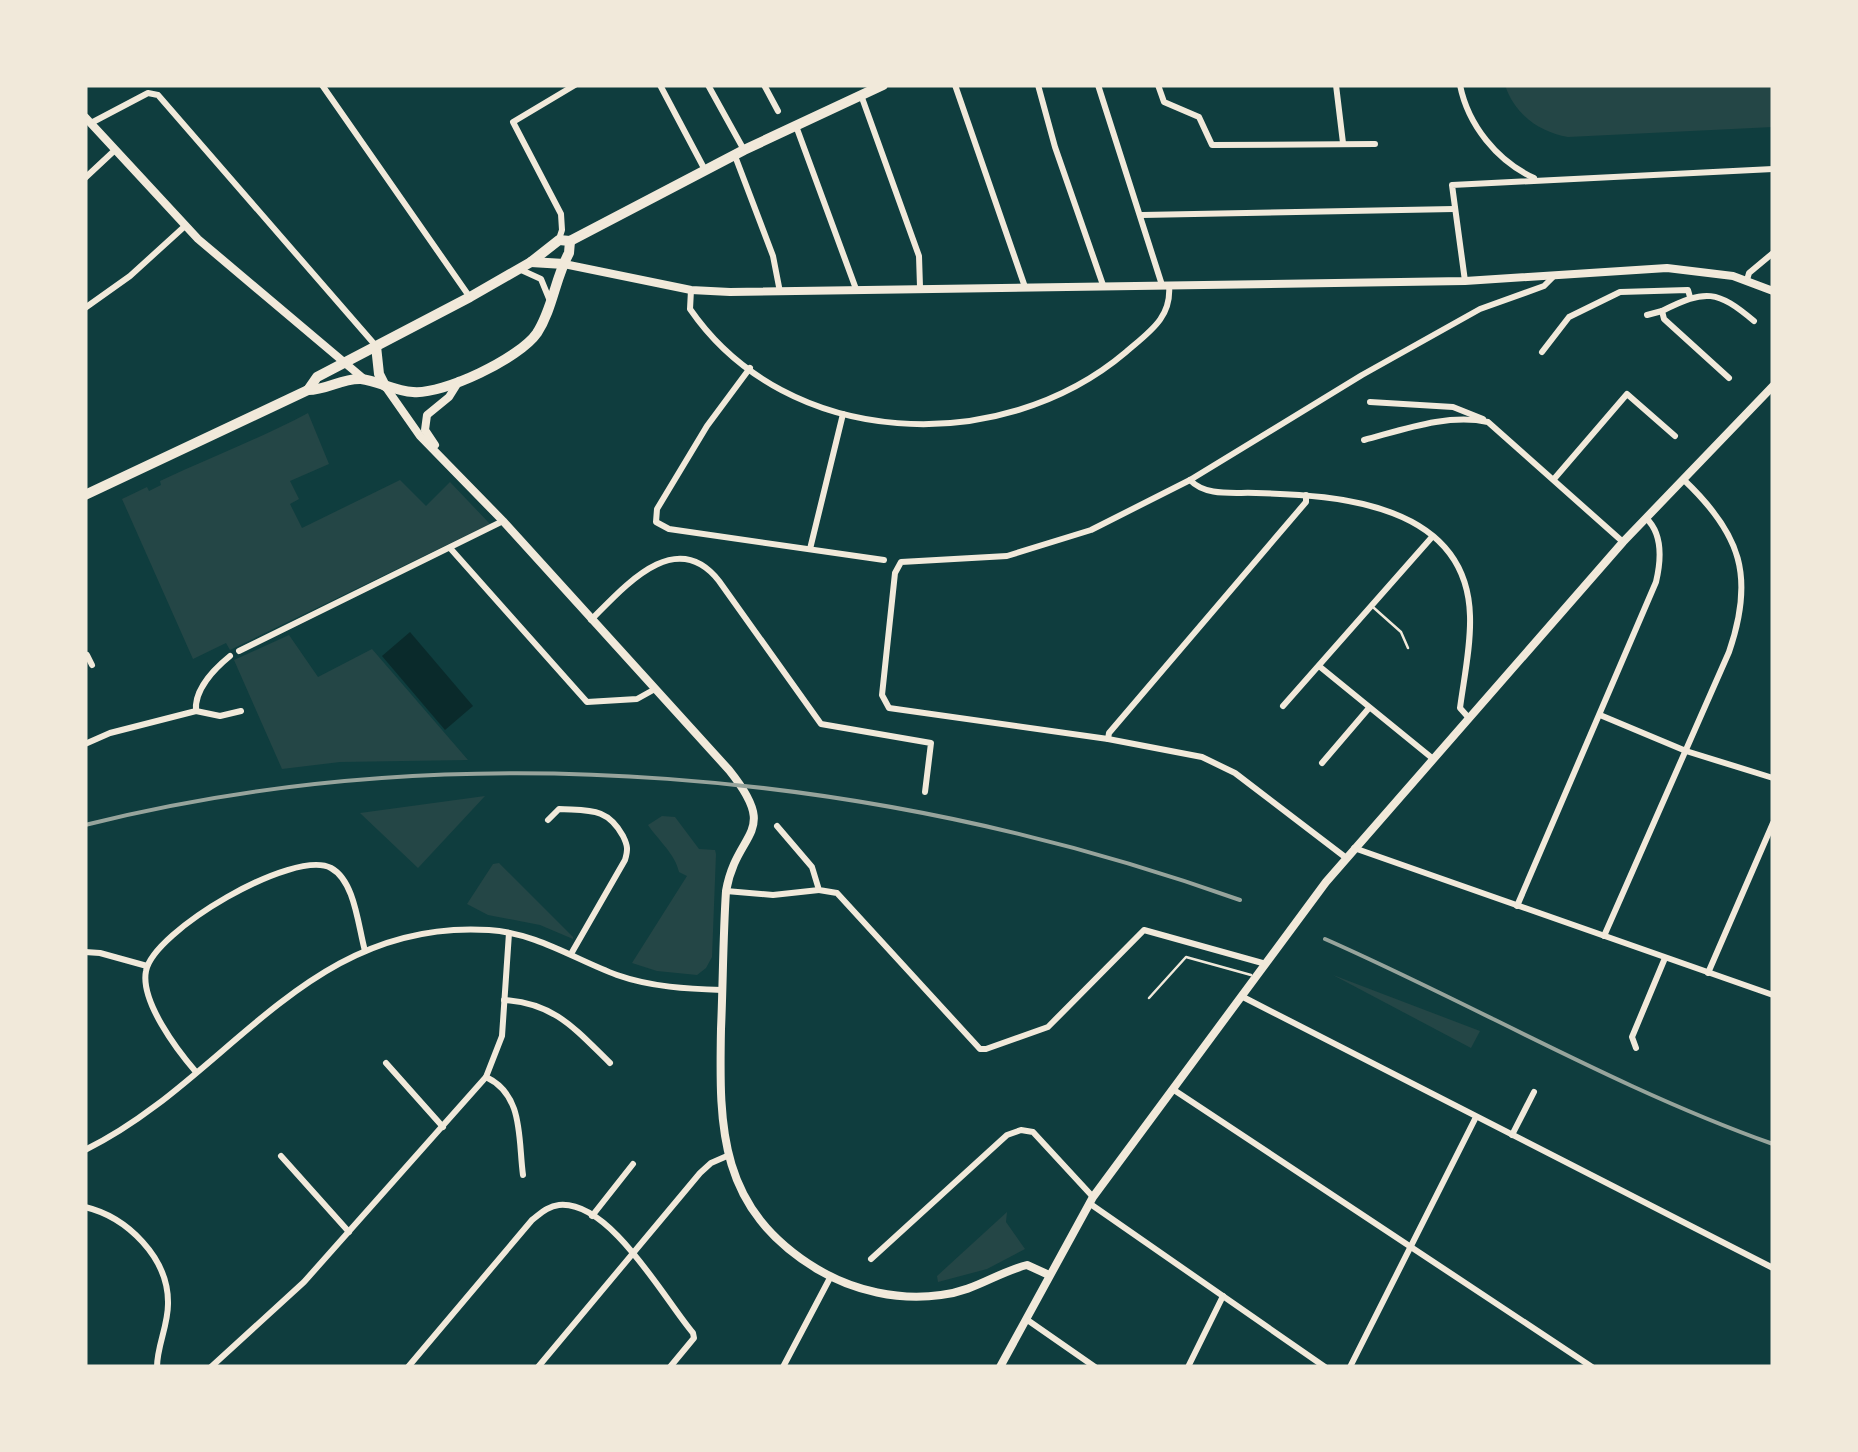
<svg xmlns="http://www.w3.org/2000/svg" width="1858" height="1452" font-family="'PT Sans',sans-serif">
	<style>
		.green { fill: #244646 }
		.water { fill: #0a2a2b }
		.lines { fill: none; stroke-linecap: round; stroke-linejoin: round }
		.service { stroke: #f1e9da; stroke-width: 2.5 }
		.minor { stroke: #f1e9da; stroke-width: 6 }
		.tertiary { stroke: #f1e9da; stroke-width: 8 }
		.primary { stroke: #f1e9da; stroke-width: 10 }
		.rail { stroke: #97a49c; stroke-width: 4 }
	</style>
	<rect width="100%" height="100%" fill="#0f3d3e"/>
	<!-- green -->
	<g class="green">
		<path d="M1505,85h268v42l-205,10c-30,-5 -54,-24 -63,-52z"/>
		<path d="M308,413l21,51 -39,17 9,18 -9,5 12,24 98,-48 26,26 24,-24 40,42 -260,126 -4,-7 -33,16 -71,-160 25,-12 2,4 12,-6 -1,-4c51,-24 101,-43 148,-68z"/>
		<polygon points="289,635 318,677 372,649 468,760 340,762 282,769 234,660"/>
		<polygon points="485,796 418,868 360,813"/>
		<path d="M662,816l13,1 24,32 16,1 1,4 -4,103 -6,11 -9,7 -40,-4 -25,-8 55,-87 -8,-4c-4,-18 -20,-31 -31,-47z"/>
		<polygon points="499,863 573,937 573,939 540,925 488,915 467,904 493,864"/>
		<polygon points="1333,975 1480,1031 1471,1048"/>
		<polygon points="1007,1212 1006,1222 1025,1249 987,1269 938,1282 937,1276"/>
	</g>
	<!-- water -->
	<polygon class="water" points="410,632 473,706 445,730 382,656"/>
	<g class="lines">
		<!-- service -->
		<g class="service">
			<polyline points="1374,608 1401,632 1408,648"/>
			<polyline points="1149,998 1186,957 1251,975"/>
		</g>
		<!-- minor -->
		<g class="minor">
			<polyline points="322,85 469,296"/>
			<polyline points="660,85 705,170"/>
			<polyline points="708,85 744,150"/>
			<polyline points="764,85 778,111"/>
			<polyline points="955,85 1025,287"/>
			<polyline points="1038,85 1055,147 1103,285"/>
			<polyline points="1098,85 1162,285"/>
			<polyline points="1158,85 1164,102 1199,117 1212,145 1375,144"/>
			<polyline points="1336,85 1343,143"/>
			<path d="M1460,85c8,40 37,76 74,93"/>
			<polyline points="861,95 919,256 920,287"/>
			<polyline points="91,123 148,93 158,95 376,346"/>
			<polyline points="796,126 856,289"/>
			<polyline points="735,156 773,256 780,292"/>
			<polyline points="85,178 115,150"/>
			<polyline points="1142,215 1454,209"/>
			<polyline points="559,239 562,230 561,214 513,122 575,85"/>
			<polyline points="519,269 541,279 550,301"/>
			<polyline points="1747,280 1749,273 1773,253"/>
			<polyline points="1465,281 1452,185 1773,169"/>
			<path d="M691,290l-1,19c97,141 311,149 436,43 23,-20 46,-34 43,-67"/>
			<polyline points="85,308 130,276 185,226"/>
			<polyline points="1647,315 1662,311"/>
			<polyline points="1542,352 1569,317 1620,292 1688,290 1690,297"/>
			<polyline points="750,368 707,426 657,509 656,522 669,529 884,560"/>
			<path d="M1729,378l-65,-59 -2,-8c44,-22 55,-21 92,10"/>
			<polyline points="1370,402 1453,407 1483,419"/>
			<path d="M1364,440c38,-10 84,-27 124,-18l135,120"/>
			<polyline points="1554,479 1627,394 1675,436"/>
			<path d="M1190,480c16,17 44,12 66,13 83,2 211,11 214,123 1,30 -6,62 -10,92l8,9"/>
			<polyline points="450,548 587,702 637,699 655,689"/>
			<polyline points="810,549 843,414"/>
			<path d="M591,620c34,-34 85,-94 128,-39l102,143 110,19 -6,49"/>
			<polyline points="239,651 503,521"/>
			<polyline points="87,655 92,665"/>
			<polyline points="1319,666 1432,758"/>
			<polyline points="1283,706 1432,537"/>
			<polyline points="196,711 220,716 241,711"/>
			<polyline points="1600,715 1686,751 1773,778"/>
			<polyline points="1108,739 1109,733 1306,502 1306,495"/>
			<path d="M85,744l25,-11 86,-22c-2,-21 18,-42 34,-55"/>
			<polyline points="1322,763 1369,708"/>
			<path d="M548,820l11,-11c30,2 48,-2 64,27 5,10 5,14 2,24l-54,94"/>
			<polyline points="777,826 812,867 819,890 837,893 980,1049 986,1049 1048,1027 1144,930 1266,964"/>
			<polyline points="1354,848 1773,995"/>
			<polyline points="1345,857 1235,773 1202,757 1108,739 889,708 882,695 895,573 901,562 1007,556 1091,530 1190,480 1362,375 1480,309 1544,286 1554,276"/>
			<polyline points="726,891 773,895 819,890"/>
			<path d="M1517,906l139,-324c5,-21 7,-48 -10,-64"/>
			<path d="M1604,936l125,-284c26,-75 12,-118 -45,-172"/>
			<polyline points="85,952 100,953 147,966"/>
			<polyline points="1708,973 1773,823"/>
			<polyline points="1243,997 1773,1268"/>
			<path d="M504,1000c51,3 72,30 106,63"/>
			<polyline points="1636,1048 1632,1037 1665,958"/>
			<polyline points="386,1063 443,1127"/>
			<path d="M196,1072c-19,-22 -56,-71 -50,-101 7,-40 148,-123 185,-103 24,13 27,58 34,83"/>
			<path d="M486,1077c38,18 32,61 37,98"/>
			<polyline points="1174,1090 1592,1367"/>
			<polyline points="1512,1135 1534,1092"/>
			<path d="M85,1150c143,-70 221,-232 404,-220 47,3 85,29 128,45 34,12 71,14 105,15"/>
			<polyline points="281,1156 349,1232"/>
			<polyline points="1089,1203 1325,1367"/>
			<path d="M85,1207c42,10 84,51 83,97 0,22 -11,42 -11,63"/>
			<polyline points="592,1216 633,1164"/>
			<polyline points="871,1259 1007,1135 1021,1130 1033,1132 1093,1197"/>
			<polyline points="1026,1319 1095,1367"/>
			<polyline points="211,1367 304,1282 486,1077 502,1036 509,933"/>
			<path d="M408,1367l124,-147c8,-6 16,-14 27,-15 51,-5 105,94 134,128l1,5 -24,29"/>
			<polyline points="538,1367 700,1173 711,1163 727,1156"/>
			<polyline points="783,1367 831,1276"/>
			<polyline points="1188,1367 1223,1296"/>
			<polyline points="1350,1367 1476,1117"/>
		</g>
		<!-- tertiary -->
		<g class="tertiary">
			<polyline points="85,117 198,239 364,379"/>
			<polyline points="564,264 691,290 730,292 1465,281 1667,268 1733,276 1773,291"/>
			<path d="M385,386l35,50 83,85 226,249c52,65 8,59 -3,121 -3,46 -3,92 -5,138 -2,101 -2,180 96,240 37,22 82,32 124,26 34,-4 55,-22 86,-30l22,10"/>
			<polyline points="435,445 425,430 427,415 449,397 459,381"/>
			<polyline points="1000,1367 1093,1197 1326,882 1623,542 1773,386"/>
		</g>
		<!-- primary -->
		<g class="primary">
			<polyline points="531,262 564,264"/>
			<polyline points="376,346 379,374 385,386"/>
			<polyline points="308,390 317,377 470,297 531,262 559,240 570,241 744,150 883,85"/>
			<path d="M85,495l223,-105c19,0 34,-12 53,-11 17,2 34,12 52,13 30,3 107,-34 124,-59 16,-25 18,-55 32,-80l1,-12"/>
		</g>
		<!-- rail -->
		<g class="rail">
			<path d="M85,825c375,-94 793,-54 1155,75"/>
			<path d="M1325,939c150,66 293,150 448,205"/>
		</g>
	</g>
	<!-- border -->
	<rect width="1858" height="1452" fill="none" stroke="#f1e9da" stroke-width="175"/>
</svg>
